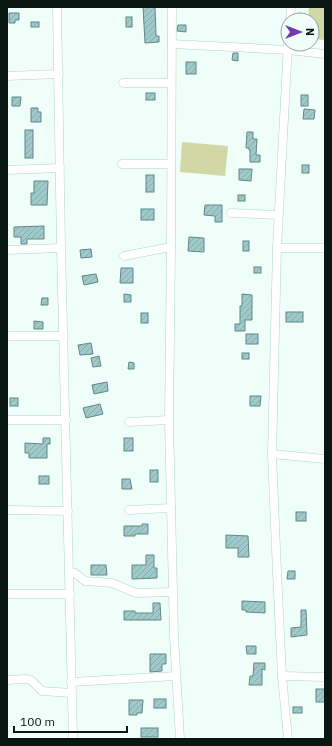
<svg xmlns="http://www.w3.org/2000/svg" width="332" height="746" font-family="'IBM Plex Sans',sans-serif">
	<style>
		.pitch { fill: #d1d7a5 }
		.building { fill: url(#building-hatch); stroke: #608787 }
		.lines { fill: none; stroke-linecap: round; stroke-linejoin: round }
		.minor-casing { stroke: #afd4c5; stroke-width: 9 }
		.minor { stroke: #fff; stroke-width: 8 }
	</style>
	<defs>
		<pattern id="building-hatch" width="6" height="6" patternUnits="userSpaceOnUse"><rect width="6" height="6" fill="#a0c9c9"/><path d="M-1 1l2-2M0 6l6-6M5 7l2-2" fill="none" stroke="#88acac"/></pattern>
	</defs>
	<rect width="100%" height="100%" fill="#effef8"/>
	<!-- pitch -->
	<g class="pitch">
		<polygon points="309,7 325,7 325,40 312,39 312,20 308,20"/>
		<polygon points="182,142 228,146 225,176 180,172"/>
	</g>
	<!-- building -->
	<g class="building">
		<polygon points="143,7 155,7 156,36 159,36 159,42 145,43"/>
		<polygon points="9,13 19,13 19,20 15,20 15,23 9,23"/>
		<rect x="126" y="17" width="6" height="10"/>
		<rect x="31" y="22" width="8" height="5"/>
		<polygon points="178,25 186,25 186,32 177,31"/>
		<polygon points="233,53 238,53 238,61 232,60"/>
		<rect x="186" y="62" width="10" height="12"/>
		<rect x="146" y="93" width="9" height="7"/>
		<rect x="301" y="95" width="7" height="11"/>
		<polygon points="12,97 21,97 20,106 12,106"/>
		<polygon points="31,108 38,108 38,112 41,112 41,122 31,122"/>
		<polygon points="304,109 315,110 314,119 303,119"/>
		<rect x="25" y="130" width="8" height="28"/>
		<polygon points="247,132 253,132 253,139 257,139 256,155 260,155 260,162 250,162 250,150 249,150 249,148 246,148"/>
		<rect x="302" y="165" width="7" height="8"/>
		<polygon points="239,169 252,169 251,181 239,180"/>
		<rect x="146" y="175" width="8" height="17"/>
		<polygon points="34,181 48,181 47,205 31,205 31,193 34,193"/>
		<rect x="238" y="195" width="7" height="6"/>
		<polygon points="205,205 222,205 222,222 215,222 215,216 204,215"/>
		<rect x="141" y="209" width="13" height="11"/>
		<polygon points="44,226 44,239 27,239 27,244 21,244 21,237 14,237 14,227"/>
		<polygon points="189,237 204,238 204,252 188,251"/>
		<rect x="243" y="241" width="6" height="10"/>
		<polygon points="91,249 92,257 81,258 80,250"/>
		<rect x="254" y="267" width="7" height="6"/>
		<polygon points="121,268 133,268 133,283 120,283"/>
		<polygon points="96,274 98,282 84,285 82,276"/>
		<polygon points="124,294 131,295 131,302 124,302"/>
		<polygon points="242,294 252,295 252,320 245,320 245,331 235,331 235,324 240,324 240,306 242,306"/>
		<polygon points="42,298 48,298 48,305 41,305"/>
		<rect x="286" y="312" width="17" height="10"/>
		<rect x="141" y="313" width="7" height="10"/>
		<polygon points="34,321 43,322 43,329 34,329"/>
		<rect x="246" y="334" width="12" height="10"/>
		<polygon points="91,343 93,354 80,355 78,345"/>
		<rect x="242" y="353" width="7" height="6"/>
		<polygon points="99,356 101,366 93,367 91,358"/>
		<polygon points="129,362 134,363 134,369 128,369"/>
		<polygon points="107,382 108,391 94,394 92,385"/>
		<polygon points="250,396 261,396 260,406 250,406"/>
		<rect x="10" y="398" width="8" height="8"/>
		<polygon points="100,404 103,414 86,418 83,408"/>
		<polygon points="43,438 50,438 50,444 47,444 47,458 29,458 29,453 25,453 25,443 43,444"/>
		<rect x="124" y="438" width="9" height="13"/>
		<rect x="150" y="470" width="8" height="12"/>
		<rect x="39" y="476" width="10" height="8"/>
		<polygon points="122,479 130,479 132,489 122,489"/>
		<rect x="296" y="512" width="10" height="9"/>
		<polygon points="142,524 148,524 148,534 135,534 135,536 124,536 124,526 142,526"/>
		<polygon points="226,535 248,536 249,557 238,557 238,548 226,548"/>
		<polygon points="146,555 154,555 154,568 157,568 157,578 132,579 132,565 146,565"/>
		<polygon points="91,565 106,565 107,575 91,575"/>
		<polygon points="288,571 295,571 295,579 287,579"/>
		<polygon points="242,601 265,602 265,613 246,612 246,610 242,610"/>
		<polygon points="153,603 160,603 161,620 124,620 124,611 135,611 135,613 153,613"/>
		<polygon points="301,610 306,610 307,635 291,637 291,628 301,627"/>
		<polygon points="246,646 256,646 256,654 247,654"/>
		<polygon points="150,654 166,654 166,664 162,664 162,671 150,672"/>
		<polygon points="254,663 265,663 265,670 262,669 262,685 249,685 250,676 253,676"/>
		<rect x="316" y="689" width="9" height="13"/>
		<rect x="154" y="699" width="12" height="9"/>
		<polygon points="129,700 143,700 142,713 137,713 137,715 129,715"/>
		<rect x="293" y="707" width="9" height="6"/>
		<rect x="141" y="728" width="17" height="9"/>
	</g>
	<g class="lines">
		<defs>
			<g id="minor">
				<polyline points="57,7 61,248 73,739"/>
				<polyline points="172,7 171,247 169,420 174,636 180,739"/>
				<polyline points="290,20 291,7"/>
				<polyline points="172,44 288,50 325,54"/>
				<polyline points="7,76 59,74"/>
				<polyline points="123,83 171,83"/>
				<polyline points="122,164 171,164"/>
				<polyline points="7,170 60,168"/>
				<polyline points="231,213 278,215"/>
				<polyline points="277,248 325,248"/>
				<polyline points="7,250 61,248"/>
				<polyline points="124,256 171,247"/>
				<polyline points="7,336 64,336"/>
				<polyline points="7,420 66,420"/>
				<polyline points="129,422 169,420"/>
				<polyline points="272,454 325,459"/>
				<polyline points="7,510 68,511"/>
				<polyline points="129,510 171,508"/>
				<polyline points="69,572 75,573 85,581 112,583 136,593 173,592"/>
				<polyline points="7,594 70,594"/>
				<polyline points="282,676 325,677"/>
				<polyline points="7,680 27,679 32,681 42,691 71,693"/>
				<polyline points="71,682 176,676"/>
				<polyline points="288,739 282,676 277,572 272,454 277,248 288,44"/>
			</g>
		</defs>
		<!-- minor casing -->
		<use href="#minor" class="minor-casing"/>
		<!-- minor -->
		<use href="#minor" class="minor"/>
	</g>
	<!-- border -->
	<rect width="332" height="746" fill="none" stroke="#091712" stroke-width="16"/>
	<!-- north arrow -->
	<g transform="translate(300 32) rotate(90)"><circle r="19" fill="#effef8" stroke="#93a29c"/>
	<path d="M0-3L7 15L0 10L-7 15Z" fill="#7639ae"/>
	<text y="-6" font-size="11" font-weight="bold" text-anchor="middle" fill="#091712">N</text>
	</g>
	<!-- scale -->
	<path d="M14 726v6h113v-6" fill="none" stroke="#091712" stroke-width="2"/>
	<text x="20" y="726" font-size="12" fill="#091712" stroke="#effef8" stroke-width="3" paint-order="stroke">100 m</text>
</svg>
